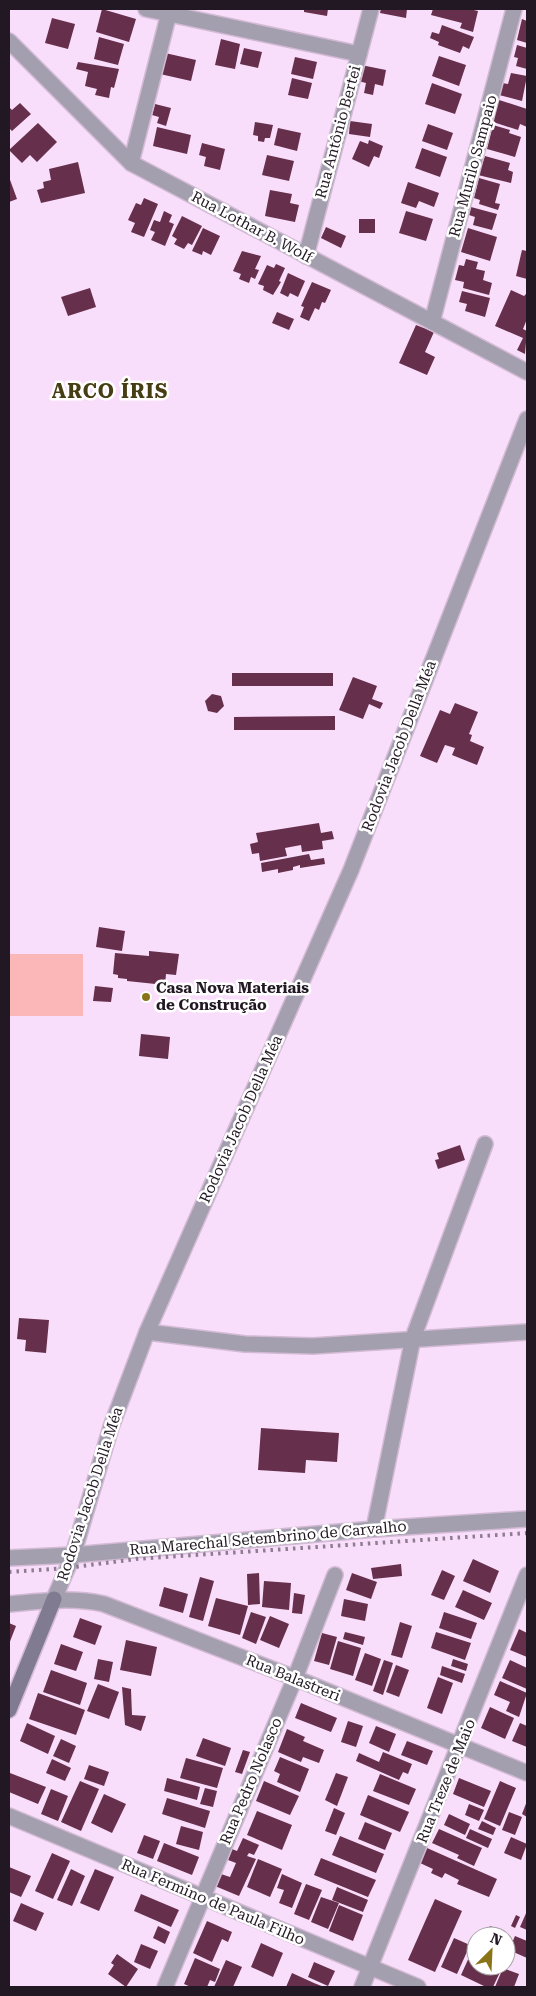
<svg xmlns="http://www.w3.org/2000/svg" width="536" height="1996" font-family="'Roboto Serif',serif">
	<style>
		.green { fill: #fbb6b8 }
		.building { fill: #662f4b }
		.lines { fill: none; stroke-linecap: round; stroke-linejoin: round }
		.minor-casing { stroke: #d2bad4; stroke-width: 18 }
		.tertiary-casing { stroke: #d2bad4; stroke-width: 18 }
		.secondary-casing { stroke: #d2bad4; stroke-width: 18 }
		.minor { stroke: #a39fae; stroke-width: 15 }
		.tertiary { stroke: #a39fae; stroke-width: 15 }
		.secondary { stroke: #817b91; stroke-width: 15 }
		.rail { stroke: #8e7c90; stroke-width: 4; stroke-dasharray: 2.5 5; stroke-linecap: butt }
		.poi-dot { fill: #897518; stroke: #fff; stroke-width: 2 }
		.labels { text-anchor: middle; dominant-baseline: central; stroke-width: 5; stroke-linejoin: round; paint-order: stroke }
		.street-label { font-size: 15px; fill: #221823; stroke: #fff }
		.poi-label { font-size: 15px; font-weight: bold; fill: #221823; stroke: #fff; text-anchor: start }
		.district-label { font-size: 20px; font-weight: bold; letter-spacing: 1px; fill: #473d14; stroke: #fff }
	</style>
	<rect width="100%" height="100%" fill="#f9defb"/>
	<!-- green -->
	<rect class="green" x="9" y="954" width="74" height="62"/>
	<!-- building -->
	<g class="building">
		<polygon points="102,9 136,19 129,42 96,32"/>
		<polygon points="304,9 328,9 327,16 304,12"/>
		<polygon points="381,9 407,9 406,18 380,13"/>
		<polygon points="433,9 469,9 478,11 473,32 460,28 462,23 431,15"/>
		<polygon points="52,18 75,24 68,49 45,43"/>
		<polygon points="522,19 527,21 527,43 517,40"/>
		<polygon points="442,25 474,37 469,49 463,46 460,53 438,45 439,42 430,38 432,32 439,34"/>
		<polygon points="99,37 124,44 118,65 94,59"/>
		<polygon points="221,39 240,44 235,69 215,65"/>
		<polygon points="517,45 527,48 527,69 516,66 518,58 514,57"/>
		<polygon points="244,48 262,52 258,68 240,64"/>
		<polygon points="165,53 196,60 191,81 160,74"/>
		<polygon points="439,56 466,65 459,86 432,76"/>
		<polygon points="295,57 317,62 313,79 291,74"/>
		<polygon points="78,62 119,69 114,88 111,87 109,98 95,95 97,89 85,86 88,72 76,69"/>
		<polygon points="361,65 386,70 383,86 375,84 373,95 364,93 366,83 358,81"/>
		<polygon points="511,73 527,76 522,101 499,95 502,83 508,84"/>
		<polygon points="292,78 312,83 308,99 288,95"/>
		<polygon points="432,83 462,94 455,114 425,104"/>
		<polygon points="496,99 527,109 527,127 520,124 518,130 493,122 495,114 492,112"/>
		<polygon points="20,103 31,114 12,131 9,128 9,107 12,110"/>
		<polygon points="155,104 171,108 166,126 157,123 159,117 152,115"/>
		<polygon points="350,121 372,124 370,137 349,134"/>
		<polygon points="255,122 273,125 270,138 265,138 264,142 258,141 258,136 253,135"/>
		<polygon points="38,123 57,142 37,162 30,155 22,163 9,150"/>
		<polygon points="428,124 453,133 447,150 422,141"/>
		<polygon points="493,125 510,130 509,133 521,137 515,157 487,149"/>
		<polygon points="157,127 191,135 187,154 153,146"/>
		<polygon points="278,128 301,133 297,151 274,145"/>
		<polygon points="369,140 383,146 379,158 374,156 369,167 352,159 360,141 368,144"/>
		<polygon points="202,143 225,149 220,170 204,166 206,157 199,155"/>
		<polygon points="422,148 447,157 440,177 415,168"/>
		<polygon points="267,155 294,161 289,181 262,175"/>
		<polygon points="485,156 510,163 508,170 513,172 511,183 478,175"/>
		<polygon points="78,162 85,193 41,203 37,190 44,188 43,182 51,180 49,169"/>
		<polygon points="9,177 17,199 9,202"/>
		<polygon points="479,178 500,184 495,203 500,204 498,210 479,204 480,200 474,198"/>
		<polygon points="408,182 439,193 434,207 419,201 416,208 401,203"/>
		<polygon points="270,190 292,194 290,203 299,205 295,222 265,216"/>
		<polygon points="144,198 158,204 144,237 131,232 135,223 128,220 136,203 141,205"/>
		<polygon points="471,207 497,214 492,230 473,225 475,217 469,215"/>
		<polygon points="164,211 172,215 169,222 174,224 165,246 151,240 155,232 150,230 154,220 160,222"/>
		<polygon points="406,211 433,219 426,241 399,233"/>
		<polygon points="182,216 202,226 192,245 188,243 184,249 174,244 177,239 172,236"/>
		<rect x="359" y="219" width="16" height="14"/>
		<polygon points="326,227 346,236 341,248 321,238"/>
		<polygon points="203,228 220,236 211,255 203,251 202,255 192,251"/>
		<polygon points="468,228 497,237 490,261 461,252"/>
		<polygon points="522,250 527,251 527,279 516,276"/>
		<polygon points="242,251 261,256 255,269 259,270 255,279 251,277 249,283 239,279 241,274 233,271"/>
		<polygon points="466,259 478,262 476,269 485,271 483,280 492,283 489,295 463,288 464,282 455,280 459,265 464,266"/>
		<polygon points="276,264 285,268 279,281 281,282 273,295 263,290 264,286 258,284 267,265 274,268"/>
		<polygon points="288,273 305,281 298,297 290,293 288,297 280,293"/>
		<polygon points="312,282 331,290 325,303 322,302 319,310 315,308 309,321 300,317 304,307 301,306"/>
		<polygon points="90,288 96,307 68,316 61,297"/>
		<polygon points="511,290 524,296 527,293 527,319 523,329 527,331 525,354 517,350 523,338 495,326"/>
		<polygon points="462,291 490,298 485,317 465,311 467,304 459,302"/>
		<polygon points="277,312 294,319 289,330 272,323"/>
		<polygon points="416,325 434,332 425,352 435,357 427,375 399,363"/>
		<rect x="232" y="673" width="101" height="13"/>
		<polygon points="353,677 377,686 372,699 383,703 380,709 369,704 363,719 339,710"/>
		<polygon points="212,694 221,696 224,706 217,713 208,711 205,701"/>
		<polygon points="455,703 478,712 469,734 472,735 470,741 484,747 477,765 452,755 455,748 445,745 437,763 420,756 440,710 450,714"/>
		<polygon points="335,716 335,730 234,730 234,717"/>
		<polygon points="319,823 321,833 332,831 334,839 322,841 323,849 302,852 301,845 285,848 287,856 260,861 259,853 252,854 250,844 258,842 256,833"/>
		<polygon points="309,854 311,860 324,858 325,864 300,868 300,865 293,867 293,870 278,873 278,869 262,872 261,863"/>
		<polygon points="99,927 125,931 122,951 96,947"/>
		<polygon points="149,951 179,954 176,975 166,974 165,985 127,981 127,979 118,978 118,975 113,974 115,953 149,956"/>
		<polygon points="95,986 113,988 111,1002 93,1001"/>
		<polygon points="141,1034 170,1037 168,1059 139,1056"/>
		<polygon points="460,1145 465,1160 438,1169 435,1160 439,1159 437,1153"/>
		<polygon points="19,1318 49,1320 46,1353 25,1351 26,1340 17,1339"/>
		<polygon points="261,1428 339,1433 337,1462 306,1460 305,1473 258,1470"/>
		<polygon points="473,1559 499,1571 490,1593 463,1581"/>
		<polygon points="401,1564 402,1576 373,1579 371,1568"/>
		<polygon points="442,1570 455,1576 444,1600 431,1595"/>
		<polygon points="259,1573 260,1604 248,1605 247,1574"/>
		<polygon points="352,1573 377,1582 371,1599 346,1590"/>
		<polygon points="200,1577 214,1581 203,1621 189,1617"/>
		<polygon points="264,1581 291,1583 289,1610 262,1607"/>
		<polygon points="164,1587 188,1594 183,1613 159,1606"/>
		<polygon points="463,1590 492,1603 484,1620 455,1607"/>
		<polygon points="294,1593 305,1595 302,1614 292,1613"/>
		<polygon points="216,1598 248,1606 240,1635 208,1626"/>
		<polygon points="344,1599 368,1604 365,1621 341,1616"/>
		<polygon points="251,1612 266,1617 256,1644 242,1638"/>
		<polygon points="444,1612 477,1623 471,1639 439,1628"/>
		<polygon points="270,1616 289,1624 279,1648 260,1640"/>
		<polygon points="80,1618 102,1626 95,1645 73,1637"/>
		<polygon points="400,1622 412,1626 402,1658 391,1655"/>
		<polygon points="9,1623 16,1626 9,1644"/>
		<polygon points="519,1629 527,1633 527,1657 510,1650"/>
		<polygon points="345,1632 365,1637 363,1645 343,1639"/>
		<polygon points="436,1632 471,1643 465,1660 431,1648"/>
		<polygon points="322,1633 337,1637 329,1665 314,1661"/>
		<polygon points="126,1640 157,1647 151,1676 120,1670"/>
		<polygon points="338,1641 361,1648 353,1676 330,1669"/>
		<polygon points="61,1644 83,1652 76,1671 54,1664"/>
		<polygon points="365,1653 381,1659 372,1686 355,1680"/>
		<polygon points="98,1659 113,1662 109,1682 94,1679"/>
		<polygon points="453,1659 468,1664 466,1671 451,1666"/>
		<polygon points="384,1660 393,1663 383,1695 373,1691"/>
		<polygon points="510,1660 527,1668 527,1689 502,1678"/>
		<polygon points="396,1665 409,1670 399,1697 386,1692"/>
		<polygon points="442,1666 465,1674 462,1683 440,1675"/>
		<polygon points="51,1670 87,1683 80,1705 43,1692"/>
		<polygon points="438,1677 453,1683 442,1714 427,1708"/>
		<polygon points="500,1681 527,1693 519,1717 506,1711 510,1702 494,1695"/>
		<polygon points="98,1684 119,1692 109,1719 87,1711"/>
		<polygon points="122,1687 131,1689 132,1715 146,1716 141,1731 125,1725"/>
		<polygon points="38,1693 85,1710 76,1735 29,1719"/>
		<polygon points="301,1703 337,1718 331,1732 295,1718"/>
		<polygon points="490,1707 514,1718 505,1739 481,1728"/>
		<polygon points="348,1721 363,1726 356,1747 341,1742"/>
		<polygon points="27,1723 55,1736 48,1754 20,1741"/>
		<polygon points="520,1723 527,1726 527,1747 512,1741"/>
		<polygon points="376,1726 396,1734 389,1752 369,1743"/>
		<polygon points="287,1729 305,1737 303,1741 324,1750 319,1763 303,1757 301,1762 278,1752"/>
		<polygon points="203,1738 231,1748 225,1766 196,1756"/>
		<polygon points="61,1739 76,1746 69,1763 53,1756"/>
		<polygon points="407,1741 433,1751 427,1765 401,1755"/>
		<polygon points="243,1750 250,1752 242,1774 235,1772"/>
		<polygon points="383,1752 412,1764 408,1774 403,1772 399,1780 356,1761 359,1753 379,1762"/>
		<polygon points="280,1757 309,1769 300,1792 277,1782 280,1774 274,1771"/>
		<polygon points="186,1758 223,1768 217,1788 180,1778"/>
		<polygon points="52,1759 71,1768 65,1781 46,1773"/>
		<polygon points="89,1765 109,1772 104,1786 84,1779"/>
		<polygon points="10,1773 46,1787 38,1804 9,1792"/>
		<polygon points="336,1773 348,1777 337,1806 325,1800"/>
		<polygon points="380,1774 416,1789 409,1805 373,1791"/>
		<polygon points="167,1778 200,1787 197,1800 164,1791"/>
		<polygon points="459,1778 491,1791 484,1807 453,1794"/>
		<polygon points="80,1781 99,1789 81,1831 61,1822"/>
		<polygon points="264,1781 299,1796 290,1815 256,1801"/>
		<polygon points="500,1781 516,1788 500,1826 484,1819"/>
		<polygon points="205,1788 217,1791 213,1807 200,1804"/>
		<polygon points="51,1789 68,1796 58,1821 41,1814"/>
		<polygon points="104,1794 126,1804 112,1833 91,1823"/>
		<polygon points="368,1795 409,1812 400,1832 360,1815"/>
		<polygon points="167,1798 210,1811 205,1828 162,1814"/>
		<polygon points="527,1801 527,1817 522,1814"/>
		<polygon points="469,1804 484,1810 479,1821 465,1815"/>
		<polygon points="334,1808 345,1813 336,1835 325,1831"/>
		<polygon points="257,1811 292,1825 282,1850 247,1835"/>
		<polygon points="509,1812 522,1817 515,1835 502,1830"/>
		<polygon points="449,1814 470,1824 465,1835 444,1825"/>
		<polygon points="482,1821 496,1828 493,1835 478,1829"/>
		<polygon points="365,1822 392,1833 385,1850 358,1839"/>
		<polygon points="181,1826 203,1832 199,1850 176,1844"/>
		<polygon points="439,1829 482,1848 474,1866 457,1858 459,1855 432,1843"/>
		<polygon points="470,1829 492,1839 488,1848 466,1838"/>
		<polygon points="144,1835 160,1841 153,1859 137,1853"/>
		<polygon points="340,1836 384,1854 376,1873 332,1855"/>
		<polygon points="511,1837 527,1844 521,1860 504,1853"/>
		<polygon points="243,1838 259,1845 254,1855 249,1853 247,1856 256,1859 239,1896 215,1886 221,1874 230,1877 236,1863 228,1860 232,1849 237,1851"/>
		<polygon points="164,1843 199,1857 192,1875 157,1861"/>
		<polygon points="427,1848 497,1879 489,1897 457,1884 459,1880 445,1873 442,1878 431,1873 433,1869 420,1863"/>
		<polygon points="52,1853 70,1861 53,1899 35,1891"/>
		<polygon points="321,1858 376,1880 368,1897 314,1875"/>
		<polygon points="258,1859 282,1869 270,1897 247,1887"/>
		<polygon points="9,1867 31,1876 21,1897 9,1892"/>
		<polygon points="71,1869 85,1876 72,1906 57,1900"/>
		<polygon points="95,1869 114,1877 99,1911 80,1903"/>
		<polygon points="282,1874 302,1883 292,1908 279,1903 284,1890 277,1888"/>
		<polygon points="306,1884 322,1890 309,1920 294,1914"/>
		<polygon points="337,1887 368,1900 363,1912 332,1900"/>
		<polygon points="141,1894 179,1910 171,1927 134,1911"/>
		<polygon points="321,1897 339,1903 328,1929 311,1922"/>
		<polygon points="435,1899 462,1911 435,1972 408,1960"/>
		<polygon points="21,1903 44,1913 36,1931 13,1921"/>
		<polygon points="339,1905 363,1915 353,1941 329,1931"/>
		<polygon points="527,1911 527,1930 520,1927"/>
		<polygon points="516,1915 520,1917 515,1928 511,1926"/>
		<polygon points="207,1921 232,1932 228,1942 222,1939 212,1962 193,1953"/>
		<polygon points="158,1926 170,1932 165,1944 153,1938"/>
		<polygon points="490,1926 498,1929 495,1936 486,1936"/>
		<polygon points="515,1936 527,1941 527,1958 509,1950"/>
		<polygon points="454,1938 470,1945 457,1974 441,1967"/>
		<polygon points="476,1942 476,1966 496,1966 494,1970 500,1972 493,1987 486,1987 461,1975"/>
		<polygon points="261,1943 283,1953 273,1977 251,1967"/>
		<polygon points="141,1944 158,1951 150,1969 134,1962"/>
		<polygon points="117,1954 138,1969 126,1987 108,1974 114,1965 111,1963"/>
		<polygon points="195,1958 220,1969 215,1982 210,1980 207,1987 191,1987 184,1984"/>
		<polygon points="226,1960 242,1967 233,1987 214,1987"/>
		<polygon points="314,1962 335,1971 328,1986 308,1977"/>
		<polygon points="503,1968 519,1974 514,1987 495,1987"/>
		<polygon points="292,1973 314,1983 324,1987 286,1987"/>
	</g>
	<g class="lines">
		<defs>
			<g id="minor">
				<polyline points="146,9 359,54"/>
				<polyline points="9,41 131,163 527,372"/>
				<polyline points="131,163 170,9"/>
				<polyline points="306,256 371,9"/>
				<polyline points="432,322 514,9"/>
				<polyline points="147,1332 245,1344 313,1346 527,1332"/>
				<polyline points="374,1529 413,1338 485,1144"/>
				<polyline points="9,1558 73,1555"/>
				<path d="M9,1604c32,-3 63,-7 95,0l191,74 232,95"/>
				<polyline points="9,1816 418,1987"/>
				<polyline points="165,1987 295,1678 335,1575"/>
				<polyline points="362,1987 527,1575"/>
			</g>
			<g id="tertiary">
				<polyline points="73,1555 374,1529 527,1519"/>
				<polyline points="54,1599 73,1555 111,1427 147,1332 351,870 527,419"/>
			</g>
			<polyline id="secondary" points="9,1710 54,1599"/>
		</defs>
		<!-- minor casing -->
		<use href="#minor" class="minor-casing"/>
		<!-- tertiary casing -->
		<use href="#tertiary" class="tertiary-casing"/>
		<!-- secondary casing -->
		<use href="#secondary" class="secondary-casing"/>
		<!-- minor -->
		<use href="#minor" class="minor"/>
		<!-- tertiary -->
		<use href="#tertiary" class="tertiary"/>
		<!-- secondary -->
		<use href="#secondary" class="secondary"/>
		<!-- rail -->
		<polyline class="rail" points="9,1572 67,1568 136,1559 527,1533"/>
	</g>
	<!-- markers -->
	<circle class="poi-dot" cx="146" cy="997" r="5"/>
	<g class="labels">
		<!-- street labels -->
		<g class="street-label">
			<text transform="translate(338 132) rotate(-75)">Rua Antônio Bertei</text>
			<text transform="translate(473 166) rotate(-75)">Rua Murilo Sampaio</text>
			<text transform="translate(252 227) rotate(28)">Rua Lothar B. Wolf</text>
			<text transform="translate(399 746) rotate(-69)">Rodovia Jacob Della Méa</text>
			<text transform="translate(241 1119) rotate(-66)">Rodovia Jacob Della Méa</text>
			<text transform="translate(90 1494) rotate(-72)">Rodovia Jacob Della Méa</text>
			<text transform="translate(268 1538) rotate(-5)">Rua Marechal Setembrino de Carvalho</text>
			<text transform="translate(293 1678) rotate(22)">Rua Balastreri</text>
			<text transform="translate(251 1781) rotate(-67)">Rua Pedro Nolasco</text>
			<text transform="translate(446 1781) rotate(-68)">Rua Treze de Maio</text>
			<text transform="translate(213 1902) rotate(23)">Rua Fermino de Paula Filho</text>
		</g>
		<!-- poi labels -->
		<g class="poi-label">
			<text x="156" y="988">Casa Nova Materiais<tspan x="156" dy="17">de Construção</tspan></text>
		</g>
		<!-- district labels -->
		<g class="district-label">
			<text x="110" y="391">ARCO ÍRIS</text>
		</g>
	</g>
	<!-- border -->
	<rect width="536" height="1996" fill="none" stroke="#221823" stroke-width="20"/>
	<!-- north arrow -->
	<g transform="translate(491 1951) rotate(24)"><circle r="24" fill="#ffffff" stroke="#a7a3a7"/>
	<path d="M0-4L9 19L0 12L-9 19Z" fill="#897518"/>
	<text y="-8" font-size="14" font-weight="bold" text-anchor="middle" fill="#221823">N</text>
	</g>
</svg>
